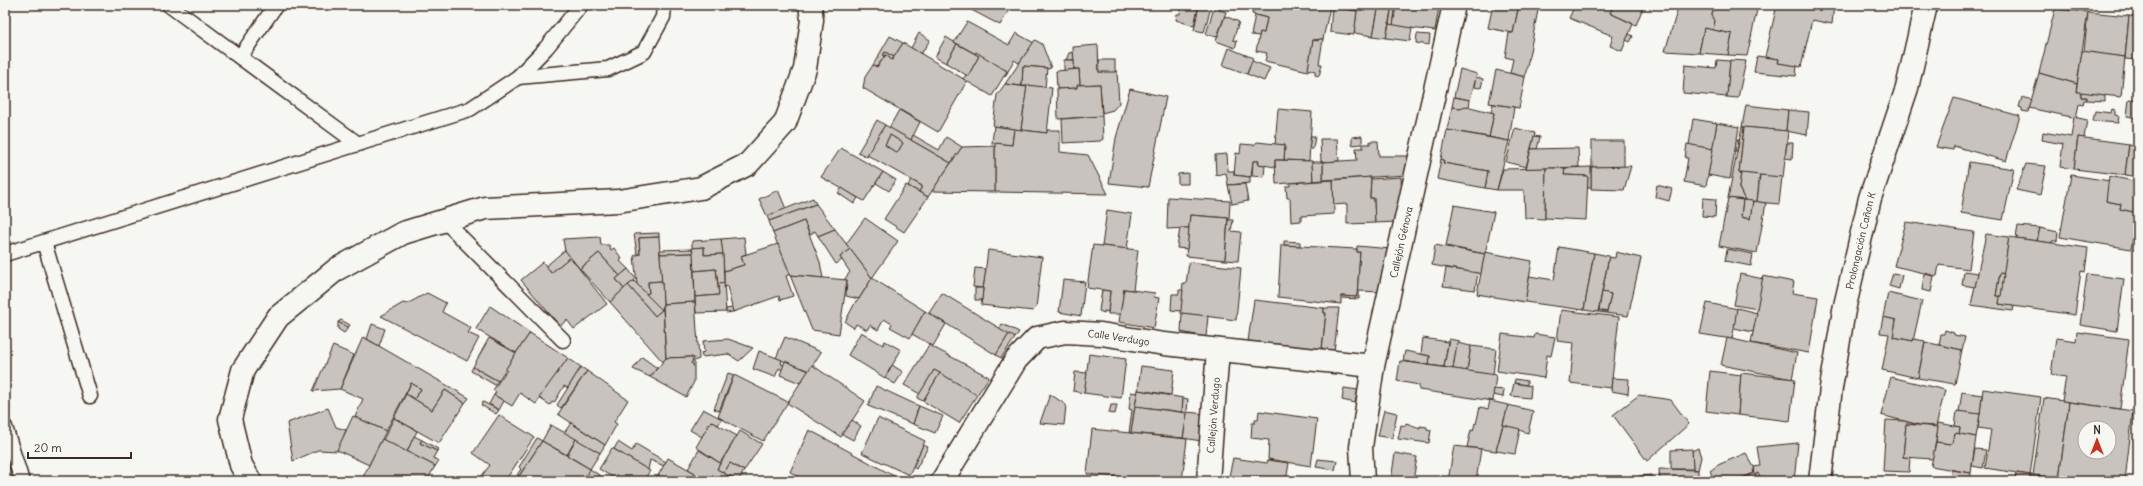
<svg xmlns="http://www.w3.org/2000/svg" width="2143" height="486" font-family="Delius,sans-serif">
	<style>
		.building { fill: #c8c3be; stroke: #3b2a1e; fill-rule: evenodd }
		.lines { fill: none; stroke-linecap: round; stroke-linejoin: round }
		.lane-casing { stroke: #3b2a1e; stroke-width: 17 }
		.street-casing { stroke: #3b2a1e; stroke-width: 25 }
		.secondary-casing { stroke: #3b2a1e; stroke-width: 25 }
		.lane { stroke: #f6f6f2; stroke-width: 14 }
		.street { stroke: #f6f6f2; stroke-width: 22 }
		.secondary { stroke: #f6f6f2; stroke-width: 22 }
		.labels { text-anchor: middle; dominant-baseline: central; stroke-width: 4; stroke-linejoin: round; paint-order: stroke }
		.street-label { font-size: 10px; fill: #3b2a1e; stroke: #f6f6f2 }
	</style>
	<rect width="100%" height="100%" fill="#f6f6f2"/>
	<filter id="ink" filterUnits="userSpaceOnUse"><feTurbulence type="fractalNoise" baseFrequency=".025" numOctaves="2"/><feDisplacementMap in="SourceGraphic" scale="8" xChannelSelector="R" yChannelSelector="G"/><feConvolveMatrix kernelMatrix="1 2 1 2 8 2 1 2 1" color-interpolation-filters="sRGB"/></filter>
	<g filter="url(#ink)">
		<!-- building -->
		<g class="building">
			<polygon points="962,5 1012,5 1000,25"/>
			<polygon points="1181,5 1198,8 1194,26 1176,20 1177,14 1180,14"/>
			<polygon points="1199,5 1211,7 1204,32 1194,30"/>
			<polygon points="1244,5 1254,5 1253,10 1243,8"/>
			<polygon points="1254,5 1320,5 1330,7 1323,39 1313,40 1308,71 1265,61 1267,53 1256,51 1260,32 1264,33 1267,18 1252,14"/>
			<polygon points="1352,5 1379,5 1373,36 1354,33 1357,11 1351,10"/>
			<polygon points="1379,5 1392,5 1386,38 1373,36"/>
			<polygon points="1392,5 1396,5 1393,26 1389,24"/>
			<polygon points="1396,5 1439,7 1435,31 1393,26"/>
			<polygon points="1493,5 1519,5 1513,33 1488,28"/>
			<polygon points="1519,5 1539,5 1525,77 1510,73 1513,59 1505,57 1509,33 1513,33"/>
			<polygon points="1575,5 1609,5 1613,7 1610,13 1633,24 1622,51 1610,46 1613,36 1569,18"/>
			<polygon points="1614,5 1644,5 1636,25 1610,13"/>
			<polygon points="1679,5 1714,5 1712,15 1715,21 1713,30 1704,28 1699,53 1665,51"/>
			<polygon points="1714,5 1758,5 1747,56 1728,55 1732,34 1713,30 1715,21 1712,15"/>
			<polygon points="1777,5 1834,5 1832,24 1812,20 1801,67 1778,63 1779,59 1765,57"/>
			<polygon points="1332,7 1357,11 1354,35 1330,32"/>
			<polygon points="1214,8 1226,12 1217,37 1206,34"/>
			<polygon points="2055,9 2088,12 2077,84 2039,73"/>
			<polygon points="2088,12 2129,16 2125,57 2084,52"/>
			<polygon points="1255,15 1267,18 1264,33 1260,32 1259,36 1251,35"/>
			<polygon points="1225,16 1239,22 1233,40 1237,41 1235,48 1216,41"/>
			<polygon points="2129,16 2138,17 2135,56 2138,56 2138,60 2125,59"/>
			<polygon points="967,22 1009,45 1016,33 1034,43 1019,63 1014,60 1005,77 1004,76 1007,71 954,42"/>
			<polygon points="1389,24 1412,28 1410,41 1386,38"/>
			<polygon points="1704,28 1732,34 1728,55 1699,53"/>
			<polygon points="919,33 930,40 921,54 911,48"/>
			<polygon points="1417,34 1430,35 1429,45 1416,43"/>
			<polygon points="1629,34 1633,36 1630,42 1626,40"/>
			<polygon points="2138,34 2138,56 2135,56"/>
			<polygon points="890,36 903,43 894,57 885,52 883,56 884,57 877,67 873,65"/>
			<polygon points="946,37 957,44 946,63 935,57"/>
			<polygon points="1319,39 1323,39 1319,64 1322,64 1319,76 1315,75 1315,71 1308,69 1313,40 1318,41"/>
			<polygon points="1035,40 1042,44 1051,68 1047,69 1047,68 1023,66 1022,86 1005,84"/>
			<polygon points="903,43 967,81 938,132 863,88 865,77 873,65 877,67 886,55 892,60"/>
			<polygon points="957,44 979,56 968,76 946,63"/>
			<polygon points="1098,45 1099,72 1117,71 1119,103 1113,110 1102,113 1100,84 1080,85 1079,69 1074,69 1073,47"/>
			<polygon points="1229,48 1253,58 1247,74 1223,65"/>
			<polygon points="2082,51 2125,57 2121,97 2076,92"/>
			<polygon points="885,52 894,57 892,60 886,55 883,56"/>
			<polygon points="976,52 1007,71 992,96 963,79 966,75 968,76 979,56 975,54"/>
			<polygon points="1073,52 1074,60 1066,60 1069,53"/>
			<polygon points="1757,56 1779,59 1778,63 1797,66 1796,76 1754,72"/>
			<polygon points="1064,60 1074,60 1074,69 1064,71"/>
			<rect x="1099" y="60" width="16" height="12"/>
			<polygon points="1717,60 1730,61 1727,97 1683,93 1685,65 1716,68"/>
			<polygon points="1730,60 1746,61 1738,98 1727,97"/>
			<polygon points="1252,61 1270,68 1264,81 1247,74"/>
			<polygon points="1023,66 1047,68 1045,87 1022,86"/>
			<polygon points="1079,69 1080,85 1077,85 1077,88 1057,89 1056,71"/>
			<polygon points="1460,69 1477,74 1470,100 1454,97"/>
			<polygon points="1496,70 1525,77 1519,108 1489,103"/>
			<polygon points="2039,73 2077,84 2076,92 2081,92 2081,97 2087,97 2087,100 2084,100 2083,105 2079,104 2076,118 2029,108"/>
			<polygon points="1476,77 1483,79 1481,88 1474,87"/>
			<polygon points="1005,84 1027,87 1021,130 993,126 997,95"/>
			<polygon points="1100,84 1102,116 1058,119 1057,89 1077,88 1077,85"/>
			<polygon points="1027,85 1052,88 1047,133 1021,130"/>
			<polygon points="1130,89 1166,97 1148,187 1109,183 1116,138"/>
			<polygon points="2081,92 2105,95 2105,101 2087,100 2087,97 2081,97"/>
			<polygon points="1454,97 1470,100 1469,107 1460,108 1452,107"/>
			<polygon points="2022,97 2032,100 2028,112 2022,111 2022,108 2019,107"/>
			<polygon points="1954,98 2020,116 2006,161 1954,146 1953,150 1936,147"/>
			<polygon points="2129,99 2138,100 2138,118 2127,116"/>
			<polygon points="1493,104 1514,107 1509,141 1489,137 1494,113 1491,113"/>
			<polygon points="1746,105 1788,110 1786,131 1742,127"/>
			<polygon points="1466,106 1494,113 1489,137 1447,130 1452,107 1460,108"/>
			<polygon points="1278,109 1312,112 1309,161 1284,160 1285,145 1275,145"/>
			<polygon points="2112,109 2115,110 2115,115 2119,116 2118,123 2093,121 2095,111 2111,113"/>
			<polygon points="899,110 920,122 911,140 889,128"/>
			<polygon points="1788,110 1809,112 1807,135 1786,131"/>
			<polygon points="1102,116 1103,139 1100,141 1063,143 1062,119"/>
			<polygon points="2074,117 2087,120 2084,138 2078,137 2074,169 2060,167 2063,144 2042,140 2043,132 2071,137"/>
			<polygon points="1693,119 1717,123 1713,149 1689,145"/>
			<polygon points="877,120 885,125 867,157 858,152"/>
			<polygon points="1717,123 1739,127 1730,179 1708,175"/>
			<path d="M885,125l66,38 -23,34 -9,-5 3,-6 -55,-31zM890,135l13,8 -6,10 -12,-8z"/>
			<polygon points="994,126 1014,129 1012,145 992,143"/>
			<polygon points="1742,127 1744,127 1739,173 1741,173 1739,188 1745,200 1728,198"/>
			<polygon points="1744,127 1788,131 1783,178 1739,173"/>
			<polygon points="1515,128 1535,133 1526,167 1506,162"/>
			<polygon points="1014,129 1047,133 1047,130 1060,130 1060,152 1088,155 1108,194 995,192 995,143 1012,145"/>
			<polygon points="1447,130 1509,141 1497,190 1485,188 1488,171 1443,163 1444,160 1441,159"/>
			<polygon points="890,135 903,143 897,153 885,145"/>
			<polygon points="913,135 939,150 946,137 962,147 951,163 911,140"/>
			<polygon points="1311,136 1315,136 1313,149 1309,149"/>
			<polygon points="1362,136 1362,144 1352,145 1352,137"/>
			<polygon points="1534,136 1540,137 1537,149 1531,149"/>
			<polygon points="2078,137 2129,144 2125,175 2074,169"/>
			<polygon points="1320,139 1337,139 1339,161 1321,162"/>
			<polygon points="1736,140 1739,140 1737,151 1735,151"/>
			<polygon points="1370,141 1378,141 1379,156 1408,156 1407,175 1323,180 1323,162 1357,160 1356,148 1363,148 1363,144 1370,144"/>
			<rect x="1592" y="141" width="32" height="26"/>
			<polygon points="1257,142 1285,145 1284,160 1275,160 1275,167 1258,164 1259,161 1253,161 1251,177 1234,175 1236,153 1240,154 1241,144 1254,145"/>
			<polygon points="1787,143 1793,143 1792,159 1785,158"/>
			<polygon points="1687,144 1713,149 1706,186 1684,182 1688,158 1685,158"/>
			<polygon points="2129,145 2138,147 2138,177 2125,175"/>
			<polygon points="995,146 995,192 932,191 962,147"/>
			<polygon points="841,148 883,172 864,201 821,177"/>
			<polygon points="1578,148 1579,167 1526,169 1531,149"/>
			<polygon points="1227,154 1228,171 1234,171 1234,175 1250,177 1250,183 1228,185 1226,173 1216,175 1215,155"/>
			<polygon points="1441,159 1444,160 1443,163 1488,171 1485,188 1437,179"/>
			<polygon points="1275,160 1312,161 1313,181 1276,184"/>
			<polygon points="1253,161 1259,161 1258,164 1265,165 1264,177 1252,176"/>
			<polygon points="1312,162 1323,162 1323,180 1313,181"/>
			<polygon points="1969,162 2014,169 2003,220 1961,213"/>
			<polygon points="2026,164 2046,166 2040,195 2016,190"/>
			<polygon points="1631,166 1624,190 1591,189 1591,167"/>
			<polygon points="1591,167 1591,187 1587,187 1588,176 1564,175 1565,168"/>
			<polygon points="1546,168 1545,219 1525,218 1524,190 1497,190 1503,169"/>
			<polygon points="1546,168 1565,168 1564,175 1588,176 1586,220 1545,218"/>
			<polygon points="883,172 896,180 889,191 876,183"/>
			<polygon points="1188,173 1188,184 1178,184 1178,174"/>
			<polygon points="1741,173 1760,175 1757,202 1745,200 1739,188"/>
			<polygon points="1760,175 1782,177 1779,204 1757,202"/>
			<polygon points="2071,175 2110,181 2106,201 2121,204 2120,209 2138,213 2131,249 2060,237"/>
			<polygon points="2109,176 2138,182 2138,213 2120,209 2121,204 2106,201"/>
			<polygon points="1371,177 1370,198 1374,198 1375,223 1347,224 1347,204 1333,205 1333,180"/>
			<polygon points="1401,177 1402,198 1397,222 1375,223 1374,198 1370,198 1371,179"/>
			<polygon points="911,180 922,186 919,192 908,186"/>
			<polygon points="1333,180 1334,214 1301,216 1301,221 1291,222 1290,198 1287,198 1286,186 1290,186 1290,183"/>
			<polygon points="1245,184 1248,201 1232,204 1228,185"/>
			<polygon points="906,185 928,197 904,232 884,219"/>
			<polygon points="1657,185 1672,189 1669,201 1655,197"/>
			<polygon points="842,188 858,198 854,204 838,193"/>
			<polygon points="778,190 786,209 767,216 759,199"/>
			<polygon points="1168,197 1230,201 1229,220 1228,218 1190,215 1189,228 1167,229"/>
			<polygon points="813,198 816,204 769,221 767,216"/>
			<polygon points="1703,198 1716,199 1715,217 1702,216"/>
			<polygon points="1728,198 1743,200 1741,217 1750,219 1753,201 1766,203 1757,253 1719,246"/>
			<polygon points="1743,200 1753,201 1750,219 1741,217"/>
			<polygon points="816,204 835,229 818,236 815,231 810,235 804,221 773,233 769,221"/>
			<polygon points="1454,205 1494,212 1485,254 1446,246"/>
			<polygon points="1107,210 1132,214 1127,249 1102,246"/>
			<polygon points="1190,215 1228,218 1225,260 1186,256"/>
			<polygon points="865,218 898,241 872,278 846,244"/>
			<polygon points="1228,220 1233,220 1231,231 1241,232 1238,261 1225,260"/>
			<polygon points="804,221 820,262 823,278 790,275 773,233"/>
			<polygon points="1906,222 1974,232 1969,269 1939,265 1937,276 1894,266"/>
			<polygon points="2018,226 2040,228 2037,241 2016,238"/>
			<polygon points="1180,228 1189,228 1187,249 1177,248"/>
			<polygon points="2040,228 2058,232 2057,241 2052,241 2052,243 2037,241"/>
			<polygon points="835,229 850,249 840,257 842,260 836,264 818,236"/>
			<polygon points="659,233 659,237 639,238 640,254 637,254 634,234"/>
			<polygon points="1986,234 2009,237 2004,274 2000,273 1996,296 2001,296 1999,304 2014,306 2013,311 1971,305"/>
			<polygon points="600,237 601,245 609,245 611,250 614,248 622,259 620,261 628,269 620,276 599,253 580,269 565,251 563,239"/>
			<polygon points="659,237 662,281 648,282 649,293 646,294 637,284 634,256 640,254 639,238"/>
			<polygon points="744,237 746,254 741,256 744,265 724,271 721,239"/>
			<polygon points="2009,237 2088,248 2085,272 2081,271 2075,315 1999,304"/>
			<polygon points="721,239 723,254 704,255 704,247 692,248 692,241"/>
			<polygon points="1284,241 1300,242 1300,246 1284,245"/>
			<polygon points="778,244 790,274 786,276 793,296 780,300 779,296 733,312 727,286 724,287 724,271 744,265 741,256"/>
			<polygon points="1093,245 1138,250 1133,290 1124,289 1121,314 1108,314 1110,291 1087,288"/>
			<polygon points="1281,245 1357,249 1357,252 1360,252 1357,297 1341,296 1341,304 1278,297"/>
			<polygon points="1435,245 1485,254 1481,274 1432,265"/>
			<polygon points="1357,246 1391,249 1381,292 1359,291 1359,299 1341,298 1341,296 1357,297 1360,252 1357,252"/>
			<polygon points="704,247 704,255 723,254 724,283 718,284 716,269 694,271 692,248"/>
			<polygon points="1559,247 1594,253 1584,310 1525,302 1529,276 1554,280"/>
			<polygon points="692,249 693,253 660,254 660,250"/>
			<polygon points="850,249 872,278 859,299 846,296 847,280 844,280 850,272 840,257"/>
			<polygon points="1727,249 1753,254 1751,266 1725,261"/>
			<polygon points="565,250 570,257 551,273 546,266"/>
			<polygon points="988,250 1042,257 1036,308 1033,311 981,305"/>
			<polygon points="1485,252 1532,261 1525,302 1477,294"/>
			<polygon points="1616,252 1641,258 1628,316 1598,312 1599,310 1607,312 1611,294 1602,292 1609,257 1615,258"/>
			<polygon points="599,253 620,276 616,279 624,289 610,302 580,269"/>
			<polygon points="693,253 695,302 663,304 660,254"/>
			<polygon points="1594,253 1609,256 1598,312 1584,310"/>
			<polygon points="570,257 607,304 574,329 567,320 560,326 521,280 543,262 551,273"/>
			<polygon points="1189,262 1241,268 1236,320 1180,313 1183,283 1186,284"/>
			<polygon points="975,268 986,269 983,288 973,287"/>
			<polygon points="1446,268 1478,273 1475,290 1443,286"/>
			<polygon points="628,269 636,279 624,289 616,279"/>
			<polygon points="716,269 719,295 695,297 694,271"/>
			<polygon points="1964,271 1978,273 1975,287 1962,285"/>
			<polygon points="1893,273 1902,275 1899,289 1889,286"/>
			<polygon points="2000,273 2004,274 2001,296 1996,296"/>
			<polygon points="1740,274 1763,279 1758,309 1734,305"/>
			<polygon points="1924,274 1934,276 1931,292 1922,290"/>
			<polygon points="2087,274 2124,279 2117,331 2080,325"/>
			<polygon points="790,275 847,280 839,334 812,330"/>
			<polygon points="1763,276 1794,282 1792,293 1818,297 1809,353 1751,343"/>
			<polygon points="872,278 925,311 910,338 890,327 892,324 884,319 878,330 870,325 867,330 856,324 854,328 845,322 856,301 859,299"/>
			<polygon points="1063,280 1085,282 1081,316 1059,312"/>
			<polygon points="634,281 662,310 655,316 628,285"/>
			<polygon points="662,281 663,304 662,310 646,294 649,293 648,282"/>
			<polygon points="724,283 726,312 696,313 695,297 719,295 718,284"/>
			<polygon points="628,285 655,316 663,309 666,358 663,362 610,302"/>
			<polygon points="975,288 983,288 982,300 975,300"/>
			<polygon points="1124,289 1155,293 1154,297 1159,298 1154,328 1119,322"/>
			<polygon points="1102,290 1110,291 1108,312 1104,311 1104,313 1099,311"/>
			<polygon points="1179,290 1183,290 1181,311 1171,310 1172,294 1179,294"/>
			<polygon points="1602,292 1611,294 1607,312 1599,310"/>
			<polygon points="427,293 446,303 442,312 471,328 468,333 479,338 467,361 381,316 403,303 407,304"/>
			<polygon points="942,293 1009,334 996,355 929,313"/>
			<polygon points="1888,293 1922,301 1913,341 1893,337 1896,320 1883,317"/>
			<polygon points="1254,300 1324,308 1324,313 1326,313 1322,349 1248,341"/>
			<polygon points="695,302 699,359 694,361 694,366 691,363 694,358 691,357 666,358 663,304"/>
			<polygon points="1707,303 1738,309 1732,339 1700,334"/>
			<polygon points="490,306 530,333 516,353 476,329"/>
			<polygon points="732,308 733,312 726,313 726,309"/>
			<polygon points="1324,308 1339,308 1334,352 1322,350 1326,313 1324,313"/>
			<polygon points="1737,308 1757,313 1753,332 1734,328"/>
			<polygon points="1561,310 1619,317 1611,388 1570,383 1574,343 1557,341"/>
			<polygon points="925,311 946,324 933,346 912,334"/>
			<polygon points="1182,313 1208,316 1206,337 1181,332"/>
			<polygon points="1883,317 1896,320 1893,337 1913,341 1914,339 1925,341 1918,378 1882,370 1889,334 1880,333"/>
			<polygon points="341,320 350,325 348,328 338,322"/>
			<polygon points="338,322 348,328 344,333 338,329"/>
			<polygon points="372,324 385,329 379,346 367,339"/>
			<polygon points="1002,324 1019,332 1015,338 999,329"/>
			<polygon points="1945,330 1954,333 1954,335 1965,337 1962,350 1939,345 1941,334 1944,334"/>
			<polygon points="861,332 883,345 885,341 901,350 885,378 848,355"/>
			<polygon points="2077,332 2129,339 2120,409 2062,401 2066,377 2051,375 2056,338 2076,341"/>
			<polygon points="530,333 568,358 536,404 520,393 512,406 494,395 496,392 493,390 507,370 505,369"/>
			<polygon points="1009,334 1015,338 1001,358 996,355"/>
			<polygon points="1502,334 1534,338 1535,334 1555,337 1551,356 1547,355 1544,378 1497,371"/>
			<polygon points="363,337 379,346 469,398 465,403 445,390 432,410 414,399 421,389 411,383 386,431 355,417 363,399 340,389"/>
			<polygon points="785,337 821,352 809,371 776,358"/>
			<polygon points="489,338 516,353 498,381 473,367"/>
			<polygon points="1423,338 1448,342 1444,367 1429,365 1430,356 1421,354"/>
			<polygon points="1727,338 1797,353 1792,379 1721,365"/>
			<polygon points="728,339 753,348 739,361 728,354 702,357 701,353 704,352 703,341"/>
			<polygon points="1449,339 1459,341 1459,344 1457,343 1453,369 1444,367"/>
			<polygon points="1925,342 1962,350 1955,384 1918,378"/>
			<polygon points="1457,343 1471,346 1467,371 1453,369"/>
			<polygon points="929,345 989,377 977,395 934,370 920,394 904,385"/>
			<polygon points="333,346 354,355 340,389 313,391"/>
			<polygon points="1471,346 1496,349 1493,375 1467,371"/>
			<polygon points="759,351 782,360 781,364 784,365 782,370 779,368 775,377 753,369"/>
			<polygon points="1405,351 1430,356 1429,365 1403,361"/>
			<polygon points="1089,354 1126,359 1121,398 1084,393"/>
			<polygon points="642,357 657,368 650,377 633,369"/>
			<polygon points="691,357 694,358 691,363 694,366 694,382 686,397 650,377 666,358"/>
			<polygon points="568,358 581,367 568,388 564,386 554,403 552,402 550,405 539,398"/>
			<polygon points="785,361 809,371 800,383 780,375"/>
			<polygon points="1400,361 1496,375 1493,401 1419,390 1419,385 1397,381"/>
			<polygon points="812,365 865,401 841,437 787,403"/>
			<polygon points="892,365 903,372 895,384 885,378"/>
			<polygon points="1141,366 1174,370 1171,395 1138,390"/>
			<polygon points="473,367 498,381 495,385 471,371"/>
			<polygon points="581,367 587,371 561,408 557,405"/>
			<polygon points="934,370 940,373 923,401 917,398"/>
			<polygon points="587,371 628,400 614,422 617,424 605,445 558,414"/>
			<polygon points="1710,371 1741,375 1738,415 1706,411"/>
			<polygon points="1075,372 1087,373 1084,393 1073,391"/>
			<polygon points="728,373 734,375 719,411 714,409"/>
			<polygon points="940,373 977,395 959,423 923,401"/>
			<polygon points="1741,373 1795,379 1790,421 1738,415"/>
			<polygon points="734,375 788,402 763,441 718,417"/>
			<polygon points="1891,377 1945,390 1936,426 1919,425 1881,415"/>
			<polygon points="1612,378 1629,379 1628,394 1611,391"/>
			<polygon points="1515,379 1527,381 1527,385 1514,383"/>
			<polygon points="411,383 421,389 414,399 406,394"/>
			<polygon points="1514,383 1531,386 1530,398 1511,396"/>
			<polygon points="876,386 919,406 913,424 868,406"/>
			<polygon points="1344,388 1358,390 1355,403 1342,400"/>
			<polygon points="1494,389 1504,390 1503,397 1493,395"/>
			<polygon points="1983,389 2041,397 2030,475 1985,468 1991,430 1978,428"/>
			<polygon points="445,390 465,403 439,443 394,418 406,394 432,410"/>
			<polygon points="1138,390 1183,398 1182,412 1135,406"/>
			<polygon points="1131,392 1137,393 1131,433 1129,433 1132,410 1129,409"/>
			<polygon points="1962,392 1982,395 1980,414 1959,412"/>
			<polygon points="1050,394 1066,405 1064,425 1040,423"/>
			<polygon points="494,395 504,401 499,410 489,404"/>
			<polygon points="1639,395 1671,400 1689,424 1647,461 1613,415"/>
			<polygon points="1183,398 1188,399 1187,412 1205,414 1201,441 1183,438 1187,413 1182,412"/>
			<polygon points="2044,398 2069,402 2059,479 2033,475"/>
			<polygon points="1490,401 1508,405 1496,451 1467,447 1471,430 1473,431 1475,423 1476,424 1480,407 1488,409"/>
			<polygon points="483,402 499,410 496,414 481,405"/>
			<path d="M2069,402l64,9 -8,70h-50l-16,-2zM2085,428h24v24h-24z"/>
			<polygon points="1111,405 1117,405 1115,414 1109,413"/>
			<polygon points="1508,405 1533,411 1528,433 1503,425"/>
			<polygon points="919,406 943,416 935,433 913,424"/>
			<polygon points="1135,406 1187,413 1183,438 1131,433"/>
			<polygon points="328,408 336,427 346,430 338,451 318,450 293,461 287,423"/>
			<polygon points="703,409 722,419 718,425 711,421 702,437 690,430"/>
			<polygon points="1384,410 1397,413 1392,438 1378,436"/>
			<polygon points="1259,411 1317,419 1311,466 1268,459 1269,440 1251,438 1252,423 1255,423 1255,419 1258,419"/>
			<polygon points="1957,411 1980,414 1976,437 1959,434 1960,427 1955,426"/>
			<polygon points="499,415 534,437 505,481 487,481 481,477 490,465 473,453"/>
			<polygon points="353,416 386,431 369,465 337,450"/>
			<polygon points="394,418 417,431 407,452 383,440"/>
			<polygon points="878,418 925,441 909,475 862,453"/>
			<polygon points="852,420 861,426 853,440 842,434"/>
			<polygon points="1886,420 1904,421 1919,425 1906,424 1903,457 1910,457 1909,472 1883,471"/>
			<polygon points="711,421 737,436 720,463 696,447"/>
			<polygon points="571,423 605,445 600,453 564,433"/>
			<polygon points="1406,423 1420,428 1420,426 1427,427 1427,429 1431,430 1429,443 1398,439 1401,425 1405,426"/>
			<polygon points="1938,423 1960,427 1959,434 1955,433 1953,442 1950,444 1936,442"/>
			<polygon points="1906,424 1938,427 1933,459 1903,457"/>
			<polygon points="551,425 576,439 567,455 542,441"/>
			<polygon points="1503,425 1520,429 1515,454 1496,451"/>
			<polygon points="1092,429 1187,439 1182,481 1162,481 1087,474"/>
			<polygon points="809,430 830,441 903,481 809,481 790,472"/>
			<polygon points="740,431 762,444 744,471 730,463 724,473 717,469"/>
			<polygon points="1955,433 1976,437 1971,473 1931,466 1936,442 1950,444 1953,442"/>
			<polygon points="414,436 422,440 420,443 437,451 433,458 439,461 433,469 435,466 407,452"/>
			<polygon points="537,438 542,441 519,476 517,475 521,469 519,467"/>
			<polygon points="382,439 435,466 427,481 361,481"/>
			<polygon points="576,439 600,453 590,469 567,455"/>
			<polygon points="422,440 438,449 437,451 420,443"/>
			<polygon points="542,441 590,469 583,481 516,481"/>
			<polygon points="618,442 632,451 636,444 666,462 664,466 650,460 648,470 614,449"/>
			<polygon points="1798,443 1794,481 1763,481 1758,473 1755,475 1754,467 1760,466 1757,447"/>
			<polygon points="923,445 928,447 916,469 913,467"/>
			<polygon points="1454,446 1481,449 1476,481 1448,481"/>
			<polygon points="612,448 650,471 643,481 619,481 599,469"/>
			<polygon points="1698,448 1701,457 1698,470 1693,469 1692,451"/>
			<polygon points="1692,449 1693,469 1671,469 1671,450"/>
			<polygon points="1975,449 1986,450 1983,468 1972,466"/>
			<polygon points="699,450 720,463 717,469 737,481 715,481 709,477 706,481 690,481 695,473 688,469"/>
			<polygon points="1395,453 1417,457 1413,481 1391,481"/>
			<polygon points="1746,453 1755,469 1753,470 1754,473 1734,481 1715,481 1710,471 1718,465"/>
			<polygon points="668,458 695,473 690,481 655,481"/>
			<polygon points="1233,458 1267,463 1268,460 1289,463 1286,481 1228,481"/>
			<polygon points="1318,459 1337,461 1335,470 1316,467"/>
			<polygon points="730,463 744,471 738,481 724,473"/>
			<polygon points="590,469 608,481 583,481"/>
			<polygon points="1659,469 1698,470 1698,481 1660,481"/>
			<polygon points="1951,470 1971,473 1970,481 1950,481"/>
			<polygon points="1754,473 1755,475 1758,473 1763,481 1743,481 1742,479"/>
			<polygon points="2016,473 2030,475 2029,481 2015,481"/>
			<polygon points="1651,475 1651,481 1639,481 1639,476"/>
			<polygon points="2030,475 2033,475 2075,481 2029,481"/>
		</g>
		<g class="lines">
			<defs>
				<g id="lane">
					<polyline points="169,5 358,144"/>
					<polyline points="240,57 276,5"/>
					<polyline points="518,77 608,69 644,52 663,17 664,5"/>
					<polyline points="444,220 563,340"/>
					<polyline points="44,242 90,396"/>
					<polyline points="5,254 470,109 518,77 546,48 581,5"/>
					<polyline points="5,427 22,481"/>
				</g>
				<g id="street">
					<path id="s1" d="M942,481l74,-121 21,-22 28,-6 36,2 63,10 209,22"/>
					<path id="s2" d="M1208,481l10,-131"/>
					<path id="s3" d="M1363,481l-2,-34 12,-81 81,-361"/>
				</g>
				<g id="secondary">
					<polyline points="250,481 241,465 230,419 243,370 278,317 337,269 403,233 485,208 618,201 701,188 748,164 785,123 805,69 812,20 810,5"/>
					<path id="s4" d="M1820,481l11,-93 13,-78 26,-112 37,-110 19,-83"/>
				</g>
			</defs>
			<!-- lane casing -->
			<use href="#lane" class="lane-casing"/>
			<!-- street casing -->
			<use href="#street" class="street-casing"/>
			<!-- secondary casing -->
			<use href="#secondary" class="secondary-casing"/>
			<!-- lane -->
			<use href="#lane" class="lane"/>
			<!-- street -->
			<use href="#street" class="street"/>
			<!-- secondary -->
			<use href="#secondary" class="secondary"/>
		</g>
	</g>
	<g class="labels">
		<!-- street labels -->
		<g class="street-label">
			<text stroke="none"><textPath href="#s4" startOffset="244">Prolongación Cañon K</textPath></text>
			<text stroke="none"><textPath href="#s3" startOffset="243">Callejón Génova</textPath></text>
			<text stroke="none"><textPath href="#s1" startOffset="255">Calle Verdugo</textPath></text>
			<text stroke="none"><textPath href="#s2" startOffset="66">Callejón Verdugo</textPath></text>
		</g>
	</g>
	<!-- margin -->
	<rect width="2143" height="486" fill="none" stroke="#f6f6f2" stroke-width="20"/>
	<rect x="10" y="10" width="2123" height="466" fill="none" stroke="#3b2a1e" stroke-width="1.5" filter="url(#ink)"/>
	<!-- north arrow -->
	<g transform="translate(2097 440)"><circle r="19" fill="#f6f6f2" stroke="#aba49d"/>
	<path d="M0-3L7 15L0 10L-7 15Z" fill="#c8321e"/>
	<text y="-6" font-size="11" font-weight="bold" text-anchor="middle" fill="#3b2a1e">N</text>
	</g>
	<!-- scale -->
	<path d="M28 452v6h103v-6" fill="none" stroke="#3b2a1e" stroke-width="2"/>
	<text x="34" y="452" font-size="12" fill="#3b2a1e" stroke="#f6f6f2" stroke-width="3" paint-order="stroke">20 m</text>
</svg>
